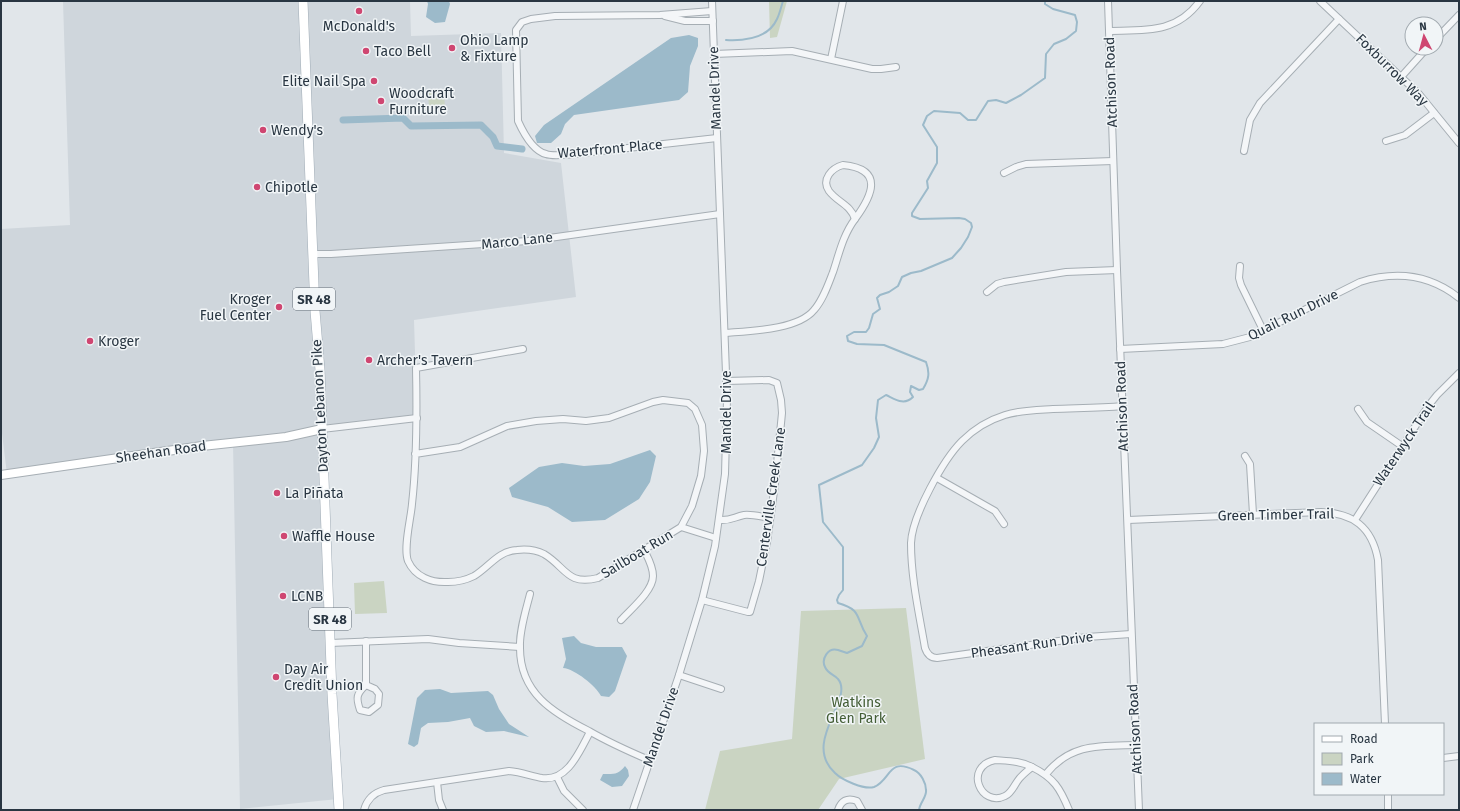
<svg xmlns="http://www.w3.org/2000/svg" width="1460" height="811" font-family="'Fira Sans',sans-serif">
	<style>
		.built { fill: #cfd6dc }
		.green { fill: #cad4c2 }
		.water { fill: #9cbaca }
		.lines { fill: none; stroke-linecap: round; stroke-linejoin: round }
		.stream { stroke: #9cbaca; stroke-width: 2 }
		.canal { stroke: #9cbaca; stroke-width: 7 }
		.street-casing { stroke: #a6aeb4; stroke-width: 8 }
		.secondary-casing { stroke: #a6aeb4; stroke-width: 10 }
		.primary-casing { stroke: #a0acb6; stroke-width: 10 }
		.street { stroke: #f4f6f8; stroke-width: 6 }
		.secondary { stroke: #fff; stroke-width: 8 }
		.primary { stroke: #fff; stroke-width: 9 }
		.poi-dot { fill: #cf4671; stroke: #f1f5f7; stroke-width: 1.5 }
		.labels { text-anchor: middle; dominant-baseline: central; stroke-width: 3; stroke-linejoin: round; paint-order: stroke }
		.shield { fill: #f1f5f7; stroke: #656f78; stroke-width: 1 }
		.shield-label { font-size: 13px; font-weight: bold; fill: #293642 }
		.poi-label { font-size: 14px; fill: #293642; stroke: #f1f5f7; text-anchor: start }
		.street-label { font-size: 14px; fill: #293642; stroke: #f1f5f7 }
		.park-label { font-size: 14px; fill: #445e36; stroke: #f1f5f7 }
	</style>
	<rect width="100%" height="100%" fill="#e1e6ea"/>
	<!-- built -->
	<polygon class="built" points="63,1 410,1 411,36 501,33 504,153 561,163 576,297 414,320 417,418 322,429 338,799 240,809 233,443 7,474 1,425 1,229 70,225"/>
	<!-- green -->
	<g class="green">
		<polygon points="769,1 787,1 777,37 770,38"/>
		<polygon points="444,90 445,109 429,109 428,91"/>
		<polygon points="384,581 387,613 355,614 354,583"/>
		<polygon points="906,608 925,759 839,779 818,810 705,810 720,751 792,739 801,611"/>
	</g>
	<!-- water -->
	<g class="water">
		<polygon points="427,1 449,1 450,4 445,22 435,23 426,17 428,4"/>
		<polygon points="689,35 698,38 698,46 690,66 688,92 679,100 574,115 565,124 561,134 551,143 537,143 535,136 544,125 671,38"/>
		<polygon points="650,450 656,456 650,482 639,499 605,520 572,522 548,507 512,497 509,488 539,467 562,463 584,466 610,464"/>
		<path d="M574,636l7,7 15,4h26l5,9 -12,35 -6,6 -8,-1c-5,-10 -26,-27 -38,-28l3,-9 -4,-21z"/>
		<polygon points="440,689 451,693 488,691 493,695 499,709 509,724 529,737 504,731 486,732 474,726 470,718 448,722 428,723 421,728 418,744 414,747 408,744 417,698 425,690"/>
		<path d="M625,766l3,4 1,6 -7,10 -10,1 -12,-7 3,-6c11,0 15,1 22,-8z"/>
	</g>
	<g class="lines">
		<!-- stream -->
		<g class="stream">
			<path d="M726,40c19,1 42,-1 51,-21 3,-6 4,-12 6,-18"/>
			<path d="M919,810c1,-8 8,-13 7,-20 0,-7 -5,-17 -12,-20 -26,-13 -23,10 -40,17 -10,3 -32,-7 -39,-14 -34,-31 20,-74 3,-94 -3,-4 -10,-5 -13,-12 -4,-8 3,-20 13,-17 3,1 6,2 9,3l15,-7 5,-10c-12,-18 -4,-26 -29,-33l-1,-3 2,-5 4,-5v-43l-20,-25 -4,-37 43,-20 12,-17 5,-11 -3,-19 2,-18 8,-5c9,4 18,11 27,2l-3,-5 1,-6 8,4 4,-1c6,-10 7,-16 3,-27l-42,-17 -27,-1 -9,-3 -1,-5 7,-4h12l3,-4 4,-14 7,-5 -3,-11 3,-3 9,-3 9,-6 4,-9 9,-4 10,-2 31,-13 9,-10 7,-11 4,-10 -1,-4 -6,-4 -6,-1 -39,1 -8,-3v-3l16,-25 -1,-7 10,-18v-16l-14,-22 4,-9 7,-5 26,2 8,7h8l12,-19 8,-1 10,3 15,-8 24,-17 1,-24 8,-10 12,-5 10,-8 1,-9 -2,-7 -22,-6 -8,-5v-3"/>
		</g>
		<!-- canal -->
		<polyline class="canal" points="343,120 403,118 411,126 481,125 493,137 497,146 522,149"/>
		<defs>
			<g id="street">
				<polyline points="1108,1 1117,270 1139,810"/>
				<polyline points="1320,1 1419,94 1459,143"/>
				<path d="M712,11l-52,4 -105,1 -24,3 -9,3 -6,8 2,91c5,11 15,30 28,33 5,2 13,1 19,1l152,-17"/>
				<polyline points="665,16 685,21 713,21"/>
				<path d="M1109,31c36,-1 67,3 91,-30"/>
				<polyline points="1436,39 1459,15"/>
				<polyline points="714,54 792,51 872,69 881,69 896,67"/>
				<polyline points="831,59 843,1"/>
				<polyline points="1401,77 1427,48"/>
				<polyline points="1386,141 1405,135 1434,113"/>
				<polyline points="1244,151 1250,120 1260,103 1339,19"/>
				<path d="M843,165c42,4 29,31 12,54 -4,-14 -18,-17 -26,-28 -8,-12 3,-23 14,-26z"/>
				<polyline points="1004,173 1016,167 1026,164 1113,161"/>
				<polyline points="313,254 331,254 528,241 720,214"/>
				<polyline points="1240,266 1239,278 1241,285 1263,330"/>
				<polyline points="987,292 997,284 1004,282 1066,272 1117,270"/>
				<path d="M725,333c24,-2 73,-3 89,-23 9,-10 14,-25 19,-38 6,-18 10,-37 22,-53"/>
				<path d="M1120,349l103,-5 27,-7 110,-55c35,-11 69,-8 99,16"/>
				<path d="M1123,406c-24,2 -47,2 -70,3 -16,1 -32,1 -48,6 -16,5 -31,14 -43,26 -19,19 -50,75 -51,102 0,35 8,70 14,105 2,6 5,10 12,10l150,-21 44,-3"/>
				<polyline points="1358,409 1367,422 1402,446"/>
				<polyline points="322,429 417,418"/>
				<path d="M415,454l45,-7 47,-21 29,-5 27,-2 23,2 23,-3 44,-16 10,-2 25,3 7,6 7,16 2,26 -3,25 -9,30 -11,21 -83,51c-31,8 -32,-11 -54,-24 -8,-4 -18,-5 -27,-4 -19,1 -28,17 -43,26 -8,4 -17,6 -26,6 -16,1 -33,-5 -40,-21 -5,-13 3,-43 4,-57 5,-45 5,-91 4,-136l107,-19"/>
				<polyline points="1245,456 1250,464 1253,514"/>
				<polyline points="937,478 995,511 1004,524"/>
				<path d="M719,520c12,1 15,-3 25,-5 8,-1 18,2 26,3"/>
				<path d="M1128,520l193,-8c32,1 51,15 57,48l7,164"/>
				<polyline points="1355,520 1429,405 1437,395 1459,373"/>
				<polyline points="681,527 716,538"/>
				<path d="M530,594c-4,16 -11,37 -10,54 0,45 33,65 69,83 19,11 39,20 60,29"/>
				<polyline points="702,600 748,612 750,612 759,581 767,542 775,484 782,413 781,400 777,383 769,380 726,381"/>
				<path d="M621,620c10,-11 32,-29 32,-44 0,-10 -5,-18 -9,-26"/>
				<path d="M366,641v44c-10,9 -10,13 -6,25l9,2 9,-7 1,-11 -4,-5 -9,-4"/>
				<polyline points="330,643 428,639 459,643 520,647"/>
				<polyline points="679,675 721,689"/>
				<polyline points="1443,758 1459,756"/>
				<path d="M995,760c13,1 26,1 37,7 -5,4 -9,7 -13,12 -5,6 -7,14 -14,17 -24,12 -42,-29 -10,-36z"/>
				<path d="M1032,767c22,11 28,21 37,43"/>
				<path d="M1046,774c25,-31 54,-28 90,-29"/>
				<polyline points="557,777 564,791 583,810"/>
				<polyline points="437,782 439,800 443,810"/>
				<polyline points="1388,794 1388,810"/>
				<path d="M364,810c3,-11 9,-17 20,-20l125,-19c12,1 22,5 33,7 26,4 38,-28 48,-46"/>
				<polyline points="633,810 679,675 702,600 715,546 725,474 727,400 712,1"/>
				<path d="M838,810c3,-9 9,-13 19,-9l5,9"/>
			</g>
			<polyline id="secondary" points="1,475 202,446 286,437 322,429"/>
			<polyline id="primary" points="303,1 315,311 320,370 332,694 339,810"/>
		</defs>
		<!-- street casing -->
		<use href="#street" class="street-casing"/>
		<!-- secondary casing -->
		<use href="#secondary" class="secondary-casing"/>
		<!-- primary casing -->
		<use href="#primary" class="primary-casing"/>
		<!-- street -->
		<use href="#street" class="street"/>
		<!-- secondary -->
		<use href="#secondary" class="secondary"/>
		<!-- primary -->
		<use href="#primary" class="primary"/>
	</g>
	<!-- markers -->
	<g class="poi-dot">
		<circle cx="359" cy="11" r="4"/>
		<circle cx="452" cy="48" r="4"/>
		<circle cx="366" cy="51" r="4"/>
		<circle cx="374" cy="81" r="4"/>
		<circle cx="381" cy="101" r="4"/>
		<circle cx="263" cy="130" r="4"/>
		<circle cx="257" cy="187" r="4"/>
		<circle cx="279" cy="307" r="4"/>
		<circle cx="90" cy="341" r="4"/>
		<circle cx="369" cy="360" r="4"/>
		<circle cx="277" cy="493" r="4"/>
		<circle cx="284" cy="536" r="4"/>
		<circle cx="283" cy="596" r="4"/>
		<circle cx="276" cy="677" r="4"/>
	</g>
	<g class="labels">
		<!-- shield labels -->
		<g class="shield">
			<rect x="293" y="288" width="42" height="22" rx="3"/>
			<rect x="309" y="608" width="42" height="22" rx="3"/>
		</g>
		<g class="shield-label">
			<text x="314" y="299">SR 48</text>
			<text x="330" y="619">SR 48</text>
		</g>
		<!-- poi labels -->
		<g class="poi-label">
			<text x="359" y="26" text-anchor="middle">McDonald's</text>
			<text x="460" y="40">Ohio Lamp<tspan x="460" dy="16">&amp; Fixture</tspan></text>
			<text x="374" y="51">Taco Bell</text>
			<text x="366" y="81" text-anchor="end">Elite Nail Spa</text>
			<text x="389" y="93">Woodcraft<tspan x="389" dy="16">Furniture</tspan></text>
			<text x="271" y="130">Wendy's</text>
			<text x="265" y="187">Chipotle</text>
			<text x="271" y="299" text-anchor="end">Kroger<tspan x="271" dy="16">Fuel Center</tspan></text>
			<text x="98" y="341">Kroger</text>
			<text x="377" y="360">Archer's Tavern</text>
			<text x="285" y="493">La Piñata</text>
			<text x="292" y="536">Waffle House</text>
			<text x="291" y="596">LCNB</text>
			<text x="284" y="669">Day Air<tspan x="284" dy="16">Credit Union</tspan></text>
		</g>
		<!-- street labels -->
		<g class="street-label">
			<text transform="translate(1392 70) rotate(45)">Foxburrow Way</text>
			<text transform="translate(1111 82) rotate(-92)">Atchison Road</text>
			<text transform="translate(715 88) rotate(-92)">Mandel Drive</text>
			<text transform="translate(610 149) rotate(-5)">Waterfront Place</text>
			<text transform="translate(517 241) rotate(-6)">Marco Lane</text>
			<text transform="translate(1293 315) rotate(-26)">Quail Run Drive</text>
			<text transform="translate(320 406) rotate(-93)">Dayton Lebanon Pike</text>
			<text transform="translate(1122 406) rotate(-92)">Atchison Road</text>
			<text transform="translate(726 412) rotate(-90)">Mandel Drive</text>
			<text transform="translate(1404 444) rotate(-56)">Waterwyck Trail</text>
			<text transform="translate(161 452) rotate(-8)">Sheehan Road</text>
			<text transform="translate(771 497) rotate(-82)">Centerville Creek Lane</text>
			<text transform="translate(1276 515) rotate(-1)">Green Timber Trail</text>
			<text transform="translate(637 554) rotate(-31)">Sailboat Run</text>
			<text transform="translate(1032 645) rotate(-8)">Pheasant Run Drive</text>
			<text transform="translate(661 727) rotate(-71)">Mandel Drive</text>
			<text transform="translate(1135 729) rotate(-93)">Atchison Road</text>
		</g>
		<!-- park labels -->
		<g class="park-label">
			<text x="856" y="702">Watkins<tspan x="856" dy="16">Glen Park</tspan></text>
		</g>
	</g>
	<!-- border -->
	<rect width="1460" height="811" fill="none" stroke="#293642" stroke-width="4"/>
	<!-- legend -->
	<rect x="1314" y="723" width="130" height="72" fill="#f1f5f7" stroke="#a1a9af"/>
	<rect x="1322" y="736" width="20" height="6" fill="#ffffff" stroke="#a1a9af"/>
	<text x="1350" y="743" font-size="12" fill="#293642">Road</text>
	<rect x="1322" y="753" width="20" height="12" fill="#cad4c2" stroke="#a1a9af"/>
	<text x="1350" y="763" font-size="12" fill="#293642">Park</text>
	<rect x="1322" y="773" width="20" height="12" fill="#9cbaca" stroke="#a1a9af"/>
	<text x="1350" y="783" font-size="12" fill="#293642">Water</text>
	<!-- north arrow -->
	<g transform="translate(1424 36) rotate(354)"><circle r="19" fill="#f1f5f7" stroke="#a1a9af"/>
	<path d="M0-3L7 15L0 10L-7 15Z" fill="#cf4671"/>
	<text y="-6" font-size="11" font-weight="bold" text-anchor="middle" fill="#293642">N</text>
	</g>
</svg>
